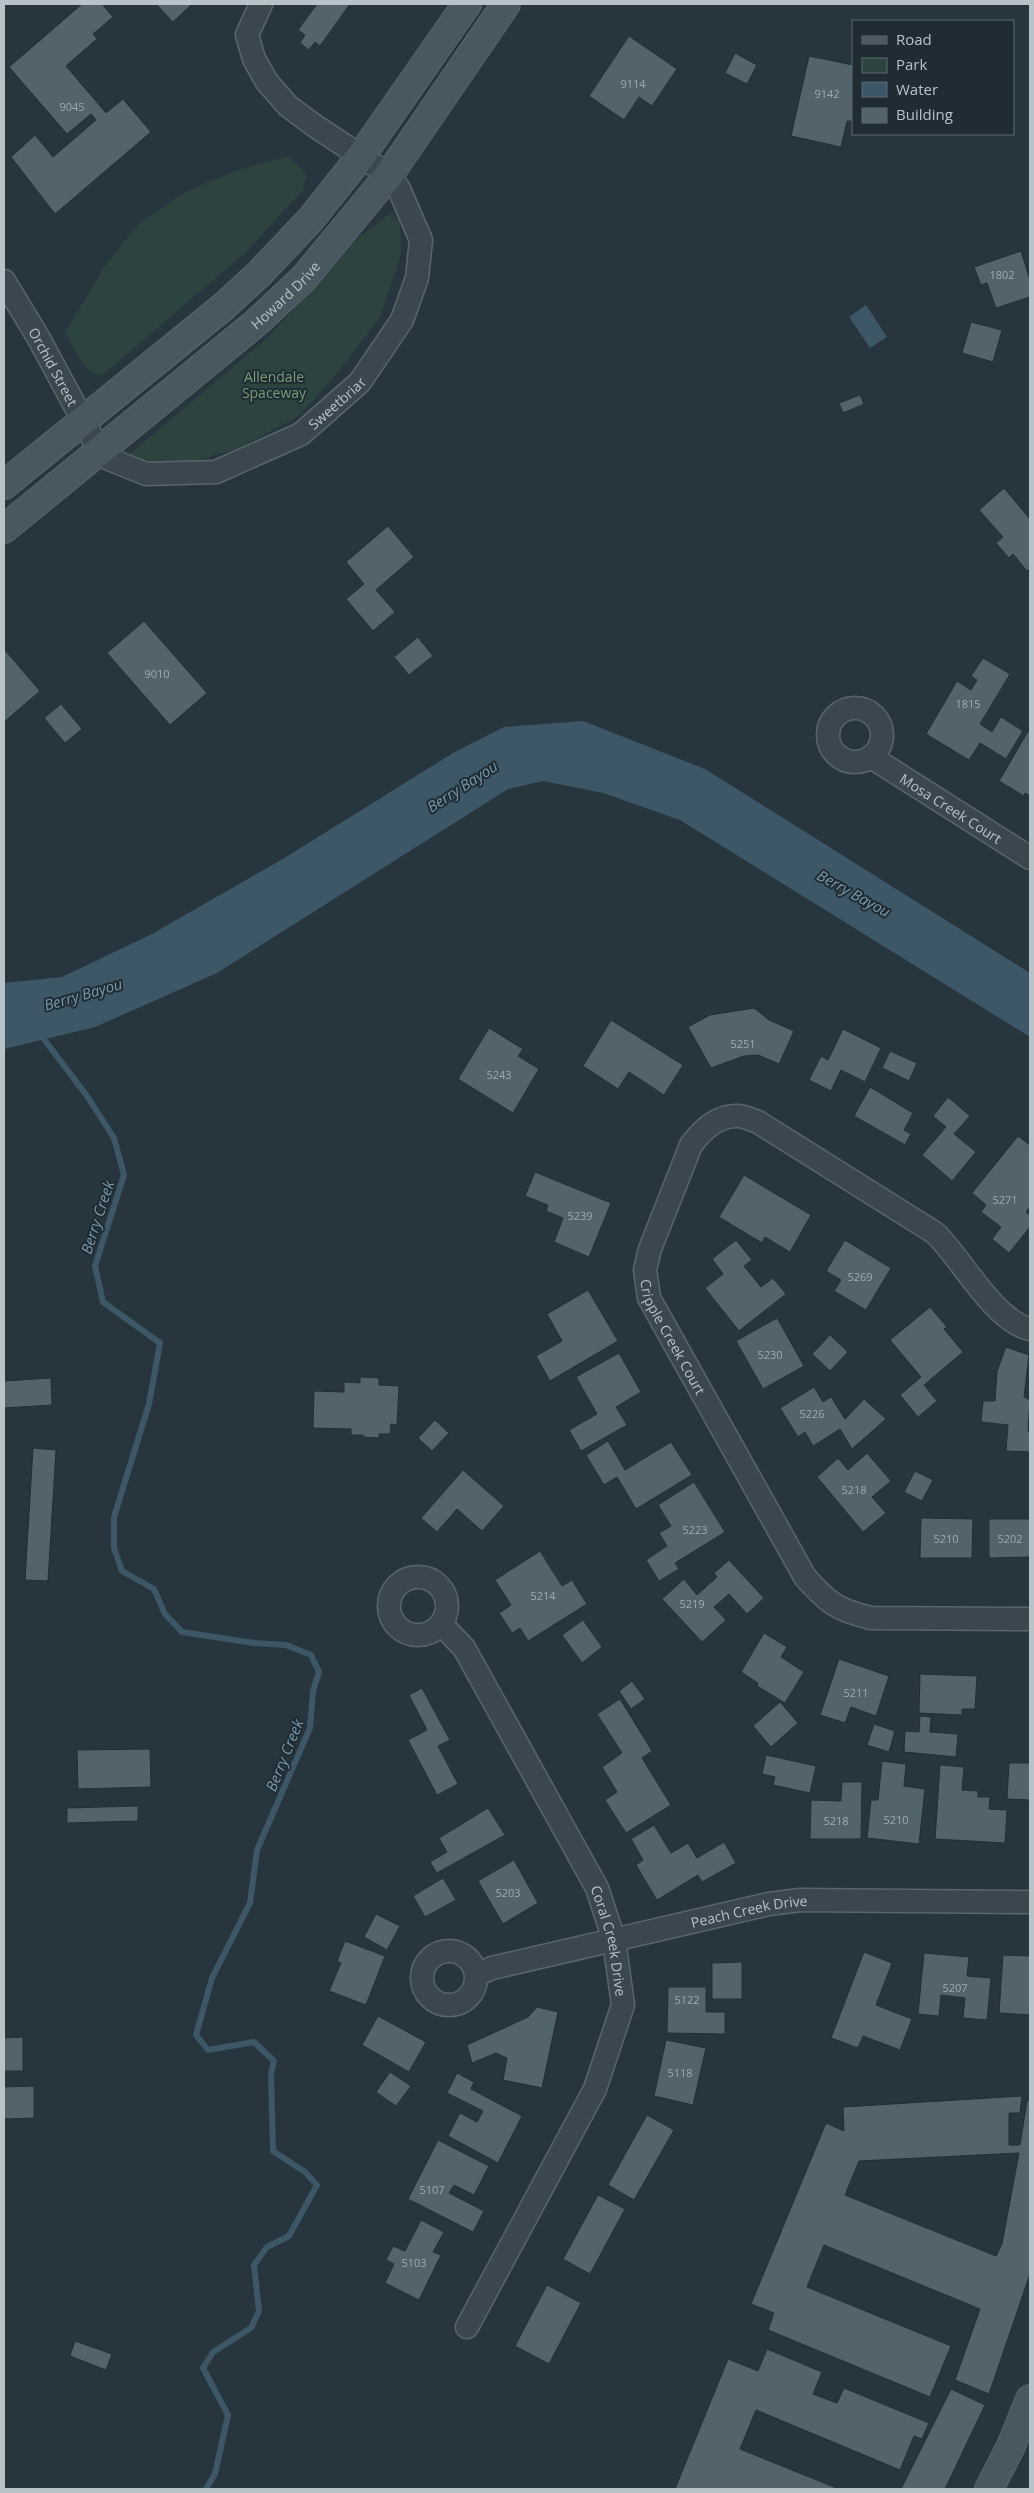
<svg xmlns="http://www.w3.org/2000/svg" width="1034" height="2493" font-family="'Open Sans',sans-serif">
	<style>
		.green { fill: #2c433f }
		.water { fill: #3e5766 }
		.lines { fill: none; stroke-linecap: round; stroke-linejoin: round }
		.stream { stroke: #3e5766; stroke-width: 6 }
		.building { fill: #53636b; stroke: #222e36; fill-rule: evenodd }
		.minor-casing { stroke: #59656c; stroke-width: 25 }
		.secondary-casing { stroke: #59656c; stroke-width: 30 }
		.minor { stroke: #3b474e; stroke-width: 22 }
		.secondary { stroke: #495761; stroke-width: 28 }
		.labels { text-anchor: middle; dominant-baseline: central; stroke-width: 4; stroke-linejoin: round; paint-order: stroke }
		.number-label { font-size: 11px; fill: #9eaab2 }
		.street-label { font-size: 14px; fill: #b7c2c9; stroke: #202c34 }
		.park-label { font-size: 14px; fill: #779d78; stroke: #202c34 }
		.water-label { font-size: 15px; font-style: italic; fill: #7a98aa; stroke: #202c34 }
	</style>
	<rect width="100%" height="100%" fill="#27363e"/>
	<!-- green -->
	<g class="green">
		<path d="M288,156l18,17 -2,16 -60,65 -140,120c-20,3 -30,-27 -39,-42l42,-69 31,-38 43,-31 54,-23z"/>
		<polygon points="391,213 400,221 401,255 380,317 340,370 299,416 237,449 187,463 152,468 125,458 265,340 329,272 357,238"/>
	</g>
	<!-- water -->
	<g class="water">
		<polygon points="866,305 887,337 870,348 849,317"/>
		<polygon points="583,721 705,769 1030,973 1030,1037 680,820 603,793 543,781 508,789 217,973 95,1027 4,1049 4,983 62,977 152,934 286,857 453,753 504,727"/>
	</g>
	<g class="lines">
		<!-- stream -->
		<polyline class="stream" points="40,1034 87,1096 114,1138 124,1175 95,1266 103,1302 160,1343 149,1404 114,1517 114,1548 122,1571 154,1589 165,1614 182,1632 254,1643 286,1645 311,1655 319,1672 313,1691 310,1728 257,1850 250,1903 212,1978 196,2035 208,2050 254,2042 274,2061 271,2073 273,2151 305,2172 317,2185 289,2236 267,2247 254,2265 259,2311 251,2328 213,2352 203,2368 228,2415 215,2474 206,2489"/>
	</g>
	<!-- building -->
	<g class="building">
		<polygon points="82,4 102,4 113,17 93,34 97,39 66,66 106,113 123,99 151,132 55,214 11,157 35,135 53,157 96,120 91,114 67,134 9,67"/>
		<polygon points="156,4 192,4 173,22"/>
		<polygon points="317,4 350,4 320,46 315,42 309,50 300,43 305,35 298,30"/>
		<polygon points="629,36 677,69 652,106 639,97 624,120 589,96"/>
		<polygon points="735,53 757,65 747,84 725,73"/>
		<polygon points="809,56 853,65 853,121 847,121 841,147 791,136"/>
		<polygon points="1021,251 1030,280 1030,297 996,308 987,283 981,285 974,267"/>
		<polygon points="971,322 1002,330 993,362 962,353"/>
		<polygon points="860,395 864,404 843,413 839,403"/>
		<polygon points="1004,488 1030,519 1030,569 1027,571 1013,554 1009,558 996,543 1003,537 979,510"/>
		<polygon points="388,526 414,557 376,590 395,612 373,631 346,599 364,584 346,562"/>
		<polygon points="144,621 207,693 170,725 107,653"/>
		<polygon points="418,637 433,656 409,675 394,657"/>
		<polygon points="4,649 40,691 4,722"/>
		<polygon points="983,658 1010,674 980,724 992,732 1001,717 1023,731 1006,759 980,743 969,760 926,734 957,681 971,690 977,680 971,676"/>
		<polygon points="61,704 82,729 65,743 44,718"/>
		<polygon points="1030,728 1030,796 1025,793 1024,796 999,781"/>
		<polygon points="754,1008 769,1020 794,1031 779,1064 758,1055 744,1056 711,1068 688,1027 710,1015"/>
		<polygon points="611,1020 683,1065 664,1095 629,1072 618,1089 583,1066"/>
		<polygon points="489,1028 523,1049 518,1056 539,1069 513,1113 458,1079"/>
		<polygon points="843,1029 881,1048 865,1082 841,1070 831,1091 809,1080 821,1056 828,1060"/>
		<polygon points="890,1051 917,1063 909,1081 882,1068"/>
		<polygon points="870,1087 913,1113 904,1130 911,1134 905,1145 854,1116"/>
		<polygon points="948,1097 970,1116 954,1134 976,1152 952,1181 922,1155 946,1127 933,1116"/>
		<polygon points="1018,1136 1030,1145 1030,1207 1026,1212 1030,1215 1030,1227 1009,1253 992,1239 1001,1227 981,1212 986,1205 972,1193"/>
		<polygon points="535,1172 611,1203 589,1257 554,1242 563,1218 546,1211 548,1205 525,1196"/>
		<polygon points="744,1175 811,1215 790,1252 765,1237 762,1243 719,1217"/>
		<polygon points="736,1240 752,1260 744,1266 761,1287 773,1278 786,1294 739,1331 705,1288 723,1274 712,1259"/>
		<polygon points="845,1240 891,1268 866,1310 834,1291 841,1280 826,1271"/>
		<polygon points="588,1290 618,1341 550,1381 536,1356 562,1341 547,1314"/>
		<polygon points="930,1307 947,1327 944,1329 963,1352 924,1385 937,1401 918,1417 900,1395 921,1377 890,1340"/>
		<polygon points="777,1318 804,1366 763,1389 736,1341"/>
		<polygon points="830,1335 848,1352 830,1371 812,1354"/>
		<polygon points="1006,1347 1029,1355 1024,1397 1030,1400 1028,1431 1030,1431 1030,1452 1006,1451 1008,1425 981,1422 983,1401 995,1401 997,1371"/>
		<polygon points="619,1353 641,1392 616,1407 627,1425 581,1451 569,1430 597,1414 576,1377"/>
		<polygon points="360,1377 379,1378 379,1385 399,1386 397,1425 391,1424 390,1434 379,1434 379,1438 363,1437 363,1435 351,1435 351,1429 313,1428 314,1391 344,1392 344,1382 360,1383"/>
		<polygon points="51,1378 52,1405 4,1408 4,1381"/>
		<polygon points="814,1387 823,1402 831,1397 845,1419 864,1399 886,1419 852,1449 840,1429 813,1446 805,1432 798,1437 780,1408"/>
		<polygon points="435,1420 449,1433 432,1451 418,1438"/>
		<polygon points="608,1441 625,1470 671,1442 692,1475 636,1509 617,1477 604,1485 586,1455"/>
		<polygon points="33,1448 56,1450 48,1581 25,1580"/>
		<polygon points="867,1453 891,1481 872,1497 886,1513 863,1532 817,1477 838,1458 848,1470"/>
		<polygon points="463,1470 504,1506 482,1531 457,1509 437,1532 421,1518"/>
		<polygon points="915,1471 933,1480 922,1501 904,1492"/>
		<polygon points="694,1482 725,1532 675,1563 679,1569 659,1581 646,1560 667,1546 659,1533 671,1526 658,1505"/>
		<polygon points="921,1518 973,1519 972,1558 920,1558"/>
		<polygon points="989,1519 1030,1519 1030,1557 989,1558"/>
		<polygon points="540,1551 562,1586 572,1580 587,1604 528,1641 520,1628 512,1633 499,1613 511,1605 495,1580"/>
		<polygon points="729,1560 764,1598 747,1614 729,1594 714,1607 726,1620 702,1642 662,1599 684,1579 697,1595 717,1577 714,1573"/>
		<polygon points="583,1620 602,1647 582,1663 562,1635"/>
		<polygon points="764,1633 787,1647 781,1657 804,1672 785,1703 757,1686 758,1683 741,1672"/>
		<polygon points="839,1659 889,1676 876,1716 851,1707 845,1723 820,1715"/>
		<polygon points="920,1674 977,1676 975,1709 962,1709 962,1715 919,1713"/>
		<polygon points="632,1681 645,1699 631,1709 619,1691"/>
		<polygon points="422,1688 450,1740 438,1746 458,1784 437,1795 408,1740 427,1730 409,1695"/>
		<polygon points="620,1699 652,1751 642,1758 671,1805 626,1833 605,1800 617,1792 602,1767 622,1753 597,1714"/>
		<polygon points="780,1702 798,1723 771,1747 753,1726"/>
		<polygon points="920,1716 931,1717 930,1732 958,1734 956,1757 904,1752 905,1731 919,1732"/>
		<polygon points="874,1724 895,1731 889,1752 867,1745"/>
		<polygon points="150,1749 151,1787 78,1789 77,1750"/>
		<polygon points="766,1755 816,1766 810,1793 773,1785 775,1777 762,1774"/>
		<polygon points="882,1761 906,1764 904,1786 925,1789 919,1844 867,1838 871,1800 878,1800"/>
		<polygon points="1009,1763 1030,1763 1030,1800 1007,1799"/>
		<polygon points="940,1765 964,1767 962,1790 978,1791 978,1797 990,1797 989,1809 1007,1810 1005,1843 935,1839"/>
		<polygon points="842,1782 862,1782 861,1839 810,1839 811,1800 841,1801"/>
		<polygon points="138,1806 138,1821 67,1823 67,1808"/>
		<polygon points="488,1808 505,1835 437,1873 430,1862 447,1852 439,1838"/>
		<polygon points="654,1825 671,1853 688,1843 697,1858 724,1842 736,1863 702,1882 698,1875 657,1900 658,1902 636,1865 643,1860 631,1839"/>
		<polygon points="514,1860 538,1903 503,1924 478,1881"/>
		<polygon points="443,1878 456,1900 425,1917 413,1896"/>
		<polygon points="376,1914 400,1926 387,1950 364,1937"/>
		<polygon points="345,1941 385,1956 366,2005 329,1991 341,1963 337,1961"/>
		<polygon points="864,1952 892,1963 876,2005 912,2019 900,2050 863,2036 858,2048 831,2038"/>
		<polygon points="924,1953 969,1957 967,1976 991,1978 987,2020 963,2018 965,1998 941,1995 939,2016 918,2014"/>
		<polygon points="1003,1955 1030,1956 1030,2015 999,2013"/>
		<polygon points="742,1962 742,1999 712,1999 712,1963"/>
		<polygon points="668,1987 706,1987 706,2012 725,2012 725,2034 667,2033"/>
		<polygon points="537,2007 558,2012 542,2088 503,2080 507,2058 496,2053 472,2063 467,2045 528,2017"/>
		<polygon points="378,2016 426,2042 409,2072 362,2045"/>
		<polygon points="23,2037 23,2071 4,2071 4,2038"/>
		<polygon points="666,2040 706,2048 693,2105 654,2096"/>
		<polygon points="390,2072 411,2086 396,2106 376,2092"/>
		<polygon points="457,2073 474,2082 471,2089 522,2116 498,2163 448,2136 460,2113 477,2122 483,2111 447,2093"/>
		<polygon points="34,2086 34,2118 4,2119 4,2087"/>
		<path d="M1022,2096l-2,17h-11v32h11l7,-44h3v173l-41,120 -34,-14 25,-71 -156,-64 -17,42 144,59 -21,51 -162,-67 6,-17 -23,-9 75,-181 18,8 -1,-24zM1019,2153l-17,91 -6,12 -151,-61 14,-34z"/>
		<polygon points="647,2115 674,2130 634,2200 608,2185"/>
		<polygon points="438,2140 489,2166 474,2195 454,2185 449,2193 484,2211 473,2232 408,2199"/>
		<polygon points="598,2195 625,2209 590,2274 563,2259"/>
		<polygon points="421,2220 444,2232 433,2252 441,2255 419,2300 385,2283 394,2264 386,2260 393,2246 405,2251"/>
		<polygon points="547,2285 581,2303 549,2364 515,2346"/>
		<polygon points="75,2341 112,2354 106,2370 70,2356"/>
		<polygon points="767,2349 822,2372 813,2394 837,2403 844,2388 929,2423 922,2439 914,2436 900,2470 756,2410 740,2449 839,2489 675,2489 728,2359 758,2371"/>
		<polygon points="951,2389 985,2405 945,2489 901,2489"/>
	</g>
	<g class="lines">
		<defs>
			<g id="minor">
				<path id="s1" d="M4,281l34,56 62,115 9,7 37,15 70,-2 85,-38 59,-52 42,-62 15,-42 4,-38 -22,-51 -10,-14 -74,-49 -27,-20 -21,-24 -13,-23 -7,-24 14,-31"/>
				<circle cx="855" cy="735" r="27"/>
				<path id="s2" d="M871,757l159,101"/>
				<path id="s3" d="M1030,1329c-36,-8 -68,-70 -95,-96l-177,-111c-6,-2 -14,-6 -20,-6 -20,-1 -36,14 -47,29l-41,104 -5,21 4,28 156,279c23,26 32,33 66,41l159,1"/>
				<circle cx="418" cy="1606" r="29"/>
				<path id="s4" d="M441,1624l23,24 133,240 17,52 9,65 -28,84 -128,238"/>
				<circle cx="449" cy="1978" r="27"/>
				<path id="s5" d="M476,1975l16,-7 277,-64 31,-4 230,2"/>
			</g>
			<g id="secondary">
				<polyline points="4,485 223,307 259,274 311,219 361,156 467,4"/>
				<path id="s6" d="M4,529l253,-207 47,-44 85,-103 117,-171"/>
				<polyline points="989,2489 1011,2446 1030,2399"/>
			</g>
		</defs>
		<!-- minor casing -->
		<use href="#minor" class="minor-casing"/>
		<!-- secondary casing -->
		<use href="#secondary" class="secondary-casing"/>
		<!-- minor -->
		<use href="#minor" class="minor"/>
		<!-- secondary -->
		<use href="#secondary" class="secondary"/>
	</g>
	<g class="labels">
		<!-- number labels -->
		<g class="number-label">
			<text x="633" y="83">9114</text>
			<text x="827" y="93">9142</text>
			<text x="72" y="106">9045</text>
			<text x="1002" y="274">1802</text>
			<text x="157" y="673">9010</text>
			<text x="968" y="703">1815</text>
			<text x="743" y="1043">5251</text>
			<text x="499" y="1074">5243</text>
			<text x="1005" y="1199">5271</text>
			<text x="580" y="1215">5239</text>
			<text x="860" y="1276">5269</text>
			<text x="770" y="1354">5230</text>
			<text x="812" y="1413">5226</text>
			<text x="854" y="1489">5218</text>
			<text x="695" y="1529">5223</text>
			<text x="946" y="1538">5210</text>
			<text x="1010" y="1538">5202</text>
			<text x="543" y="1595">5214</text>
			<text x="692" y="1603">5219</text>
			<text x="856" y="1692">5211</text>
			<text x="896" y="1819">5210</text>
			<text x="836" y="1820">5218</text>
			<text x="508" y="1892">5203</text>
			<text x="955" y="1987">5207</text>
			<text x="687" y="1999">5122</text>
			<text x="680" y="2072">5118</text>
			<text x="432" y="2189">5107</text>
			<text x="414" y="2262">5103</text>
		</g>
		<!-- street labels -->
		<g class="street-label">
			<text stroke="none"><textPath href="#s6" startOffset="366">Howard Drive</textPath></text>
			<text stroke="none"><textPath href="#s1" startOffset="99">Orchid Street</textPath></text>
			<text stroke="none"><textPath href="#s1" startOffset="458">Sweetbriar</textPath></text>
			<text stroke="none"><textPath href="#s2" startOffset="95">Mosa Creek Court</textPath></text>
			<text stroke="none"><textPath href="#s3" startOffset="631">Cripple Creek Court</textPath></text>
			<text stroke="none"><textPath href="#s5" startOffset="281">Peach Creek Drive</textPath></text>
			<text stroke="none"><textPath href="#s4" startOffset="362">Coral Creek Drive</textPath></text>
		</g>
		<!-- park labels -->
		<g class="park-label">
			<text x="274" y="376">Allendale<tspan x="274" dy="16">Spaceway</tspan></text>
		</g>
		<!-- water labels -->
		<g class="water-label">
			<text transform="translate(462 786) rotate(-33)">Berry Bayou</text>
			<text transform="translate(854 893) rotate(29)">Berry Bayou</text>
			<text transform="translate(83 994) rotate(-16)">Berry Bayou</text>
			<text transform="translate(97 1217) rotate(-72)">Berry Creek</text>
			<text transform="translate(284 1755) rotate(-68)">Berry Creek</text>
		</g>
	</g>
	<!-- border -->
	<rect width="1034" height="2493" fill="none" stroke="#b7c2c9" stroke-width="10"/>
	<!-- legend -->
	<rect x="852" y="20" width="162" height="115" fill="#202c34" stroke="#5c6870"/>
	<rect x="862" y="36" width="25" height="8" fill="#495761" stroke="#5c6870"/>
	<text x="896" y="45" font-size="15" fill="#b7c2c9">Road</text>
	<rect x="862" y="58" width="25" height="15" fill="#2c433f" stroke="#5c6870"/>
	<text x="896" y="70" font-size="15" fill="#b7c2c9">Park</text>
	<rect x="862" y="82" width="25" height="15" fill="#3e5766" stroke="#5c6870"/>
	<text x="896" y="95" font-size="15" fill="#b7c2c9">Water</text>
	<rect x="862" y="108" width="25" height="15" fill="#53636b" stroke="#5c6870"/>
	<text x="896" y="120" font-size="15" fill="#b7c2c9">Building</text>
</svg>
